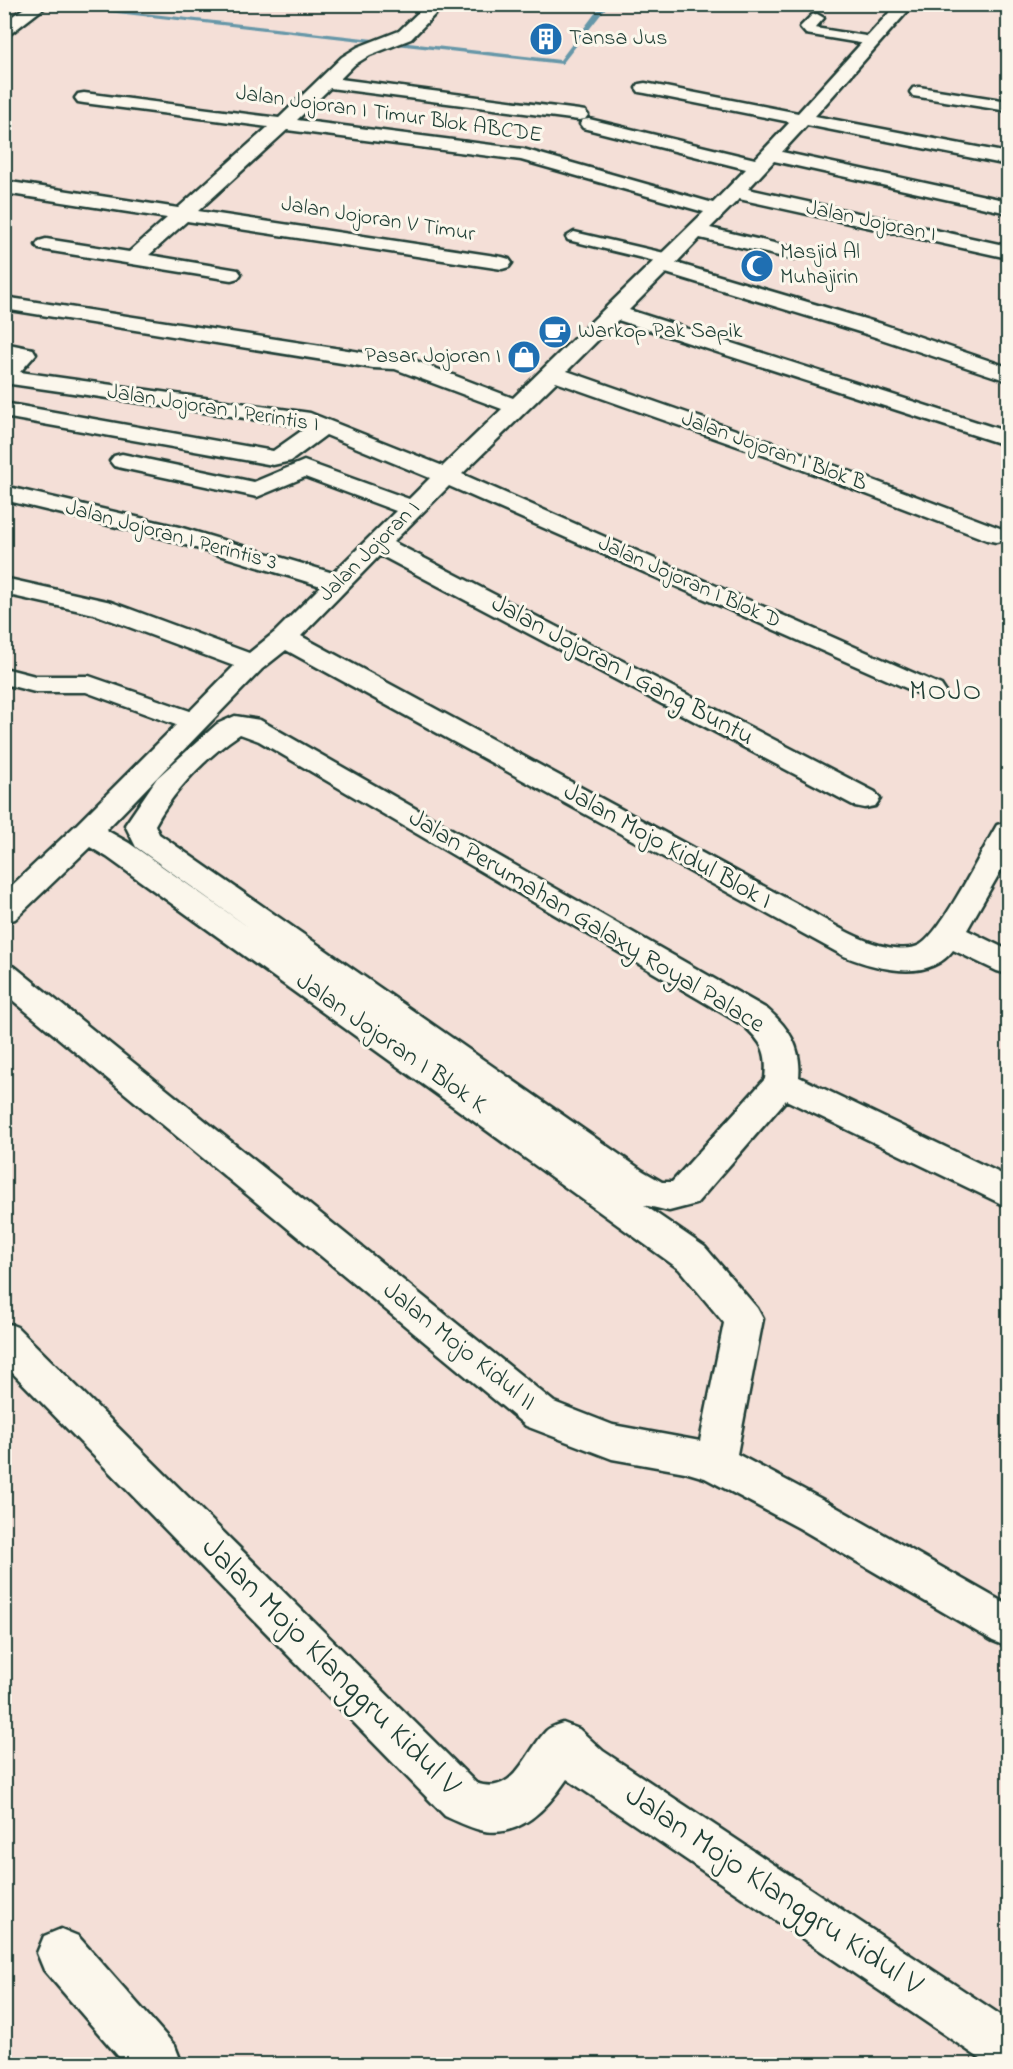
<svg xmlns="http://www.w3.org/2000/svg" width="1013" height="2069" font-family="'Indie Flower',sans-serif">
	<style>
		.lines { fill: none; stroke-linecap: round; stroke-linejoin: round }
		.stream { fill: #6697a8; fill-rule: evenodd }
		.service-casing { stroke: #1f3d34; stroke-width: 5 }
		.minor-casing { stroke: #1f3d34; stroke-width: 5 }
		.service { fill: #fbf7ec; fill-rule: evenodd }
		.minor { fill: #fbf7ec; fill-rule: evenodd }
		.labels { text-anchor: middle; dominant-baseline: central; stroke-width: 6; stroke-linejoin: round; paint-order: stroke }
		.far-poi-label { font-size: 22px; fill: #1f3d34; stroke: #fbf7ec; text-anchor: start }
		.far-street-label { font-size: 22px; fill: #1f3d34; stroke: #fbf7ec }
		.street-label { font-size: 26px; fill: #1f3d34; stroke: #fbf7ec }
		.quarter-label { font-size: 28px; letter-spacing: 1.5px; fill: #1f3d34; stroke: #fbf7ec }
		.near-street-label { font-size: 32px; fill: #1f3d34; stroke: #fbf7ec }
	</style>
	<rect width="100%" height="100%" fill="#f4dfd7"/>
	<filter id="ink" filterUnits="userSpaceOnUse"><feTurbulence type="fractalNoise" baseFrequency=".0167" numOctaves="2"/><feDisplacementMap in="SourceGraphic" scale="12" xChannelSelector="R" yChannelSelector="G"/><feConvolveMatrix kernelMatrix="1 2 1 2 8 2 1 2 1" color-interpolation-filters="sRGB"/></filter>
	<g filter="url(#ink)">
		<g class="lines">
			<!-- stream -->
			<polygon class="stream" points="38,4 64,4 560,60 602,4 609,4 562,64"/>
			<defs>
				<g id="service">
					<polygon points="817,14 824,18 815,28 872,37 879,41 872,45 806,34 800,27 812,15"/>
					<polygon points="574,232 673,255 675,259 667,264 568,240 566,237"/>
				</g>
				<g id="minor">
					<polygon points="30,4 49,4 10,34 4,35 4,22"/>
					<path d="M427,4h18l-34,35 -41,16 -16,10 -14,14 239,31 6,1 3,4 -3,4 -6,1 -249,-32 -33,32 226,29 190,54 33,-34 -163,-41 -3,-4 3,-4 6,-1 166,40 35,-37 -145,-29 -6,-1 -3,-4 3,-4 6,-1 153,30 99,-109h17l-99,112 193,37v12l-201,-40 -25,27 226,49v12l-234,-52 -26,28 260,57v12l-269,-59 -29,29 89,21 3,4 -3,4 -7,2 -92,-21 -24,25 206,61 126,43v14l-142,-47 -200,-61 -37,37 379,122v14l-390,-126 -51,51 226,79 212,80 3,5 -3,5 -9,2 -9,-2 -210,-80 -221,-78 -94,92 479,211 4,6 -4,6 -10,2 -482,-213 -56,56 482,250 5,7 -5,7 -10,2 -10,-2 -475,-251 -79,81 503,272c24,13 48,29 75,37 10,3 31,6 41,0 23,-14 61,-93 77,-120l11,-3v36l-41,72 41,20v24l-11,-3 -44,-21c-25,33 -76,19 -109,6l-558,-306 -24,19 -156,161 23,13 122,86 -115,-82 -11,-22 32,-47 60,-54 18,-8 25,4 507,289c21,18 35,38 32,68l209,100v30l-222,-107 -90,104 -27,7 -25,-6 61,42 52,61 6,11 -26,135 90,48 181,103v42l-15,-6 -194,-113 -94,-50 -20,-6 -73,-13 -86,-33 -522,-433v-29l11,3 539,435 59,23 87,16 24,-118 -45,-54 -572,-412 -17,-10 -75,72 -11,3v-29l72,-68 100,-100 -90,-33h-51l-31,-8v-16l31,8h54l101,35 44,-45 -140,-52 -90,-20v-16l107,24 138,51 26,-21 46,-46 -158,-48 -159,-38v-14l175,41 154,46 63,-62 -91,-34 -48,20 -135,-29 -8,-2 -4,-5 4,-5 8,-2 132,28 50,-21 105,38 21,-21 -104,-43 -35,26 -18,4 -269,-48v-14l269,48 34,-24 -303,-44v-21l6,-5 -6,-1v-13l29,6 3,5 -16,18 290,41 133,53 59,-57 -107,-40 -22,-1 -369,-59v-12l369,57 33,3 107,41 191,-186 -183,-52 -234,-30 -89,81 304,46 7,2 3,4 -3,4 -7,2 -315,-48 -38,34 89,15 3,4 -3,4 -7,2 -192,-31 -3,-4 3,-4 7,-2 83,13 38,-34 -163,-25v-12l174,27 90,-81 -184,-24 -6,-1 -3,-4 3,-4 6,-1 195,25 63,-61 16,-10 41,-16zM240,734l19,7 484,284c20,18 25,27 22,54l-93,103h-10l-19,-11 -484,-337 -4,-9c19,-35 52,-69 85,-91z"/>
					<polygon points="919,87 1008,101 1008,111 913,96 910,92 913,88"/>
					<path d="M4,1322l13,5 459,456c38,14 49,-30 70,-52 4,-4 11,-6 17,-8l16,6 24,22 405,269v44h-20l-421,-285c-19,28 -48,61 -87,51 -12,-3 -24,-9 -35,-14l-441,-452z"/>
					<polygon points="61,1929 78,1936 175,2046 182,2064 125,2064 44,1970 37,1953 44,1936"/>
				</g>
			</defs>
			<!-- service casing -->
			<use href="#service" class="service-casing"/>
			<!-- minor casing -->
			<use href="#minor" class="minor-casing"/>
			<!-- service -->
			<use href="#service" class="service"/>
			<!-- minor -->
			<use href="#minor" class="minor"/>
		</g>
	</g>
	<!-- icons -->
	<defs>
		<symbol id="building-disc" viewBox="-11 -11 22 22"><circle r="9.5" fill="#1f6fb2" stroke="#fbf7ec"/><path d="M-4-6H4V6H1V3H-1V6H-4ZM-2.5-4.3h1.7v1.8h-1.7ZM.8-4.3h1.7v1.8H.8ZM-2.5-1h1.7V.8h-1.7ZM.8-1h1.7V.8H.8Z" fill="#fff"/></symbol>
		<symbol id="mosque-disc" viewBox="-11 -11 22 22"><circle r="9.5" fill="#1f6fb2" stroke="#fbf7ec"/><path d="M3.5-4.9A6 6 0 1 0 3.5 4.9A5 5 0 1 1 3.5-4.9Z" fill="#fff"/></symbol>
		<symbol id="cafe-disc" viewBox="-11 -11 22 22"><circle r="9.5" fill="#1f6fb2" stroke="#fbf7ec"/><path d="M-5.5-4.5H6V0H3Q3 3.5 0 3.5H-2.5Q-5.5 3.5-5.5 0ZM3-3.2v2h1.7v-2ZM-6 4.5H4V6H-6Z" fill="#fff"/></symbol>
		<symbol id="shop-disc" viewBox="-11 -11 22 22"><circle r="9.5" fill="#1f6fb2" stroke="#fbf7ec"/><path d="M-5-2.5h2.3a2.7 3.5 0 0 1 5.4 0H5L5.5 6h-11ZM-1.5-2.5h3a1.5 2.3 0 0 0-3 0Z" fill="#fff"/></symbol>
	</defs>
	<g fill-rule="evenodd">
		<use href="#building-disc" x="527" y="20" width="38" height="38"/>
		<use href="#mosque-disc" x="738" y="247" width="38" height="38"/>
		<use href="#cafe-disc" x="536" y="313" width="38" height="38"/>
		<use href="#shop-disc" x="505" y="338" width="38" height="38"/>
	</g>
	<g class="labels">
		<!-- far-poi labels -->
		<g class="far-poi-label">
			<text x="569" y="39">Tansa Jus</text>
			<text x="780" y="253">Masjid Al<tspan x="780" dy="25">Muhajirin</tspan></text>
			<text x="578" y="332">Warkop Pak Sapik</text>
			<text x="501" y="357" text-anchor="end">Pasar Jojoran I</text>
		</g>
		<!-- far-street labels -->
		<g class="far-street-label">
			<text transform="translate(389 115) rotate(8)">Jalan Jojoran I Timur Blok ABCDE</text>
			<text transform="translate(378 220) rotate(9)">Jalan Jojoran V Timur</text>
			<text transform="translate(871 222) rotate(12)">Jalan Jojoran I</text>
			<text transform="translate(213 409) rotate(9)">Jalan Jojoran I Perintis I</text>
			<text transform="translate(774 452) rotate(20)">Jalan Jojoran I Blok B</text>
			<text transform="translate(171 536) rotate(15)">Jalan Jojoran I Perintis 3</text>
			<text transform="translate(370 552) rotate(-45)">Jalan Jojoran I</text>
			<text transform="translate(689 583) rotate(24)">Jalan Jojoran I Blok D</text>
		</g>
		<!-- street labels -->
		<g class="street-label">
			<text transform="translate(622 671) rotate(28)">Jalan Jojoran I Gang Buntu</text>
			<text transform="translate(667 847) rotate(29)">Jalan Mojo Kidul Blok I</text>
			<text transform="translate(586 922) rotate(31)">Jalan Perumahan Galaxy Royal Palace</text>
			<text transform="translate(391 1044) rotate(35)">Jalan Jojoran I Blok K</text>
			<text transform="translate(459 1347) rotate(39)">Jalan Mojo Kidul II</text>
		</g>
		<!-- quarter labels -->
		<g class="quarter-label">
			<text x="946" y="692">MOJO</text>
		</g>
		<!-- near-street labels -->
		<g class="near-street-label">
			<text transform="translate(330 1667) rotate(45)">Jalan Mojo Klanggru Kidul V</text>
			<text transform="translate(773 1891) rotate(34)">Jalan Mojo Klanggru Kidul V</text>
		</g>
	</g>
	<!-- margin -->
	<rect width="1013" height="2069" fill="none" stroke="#fbf7ec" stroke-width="24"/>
	<rect x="12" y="12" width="989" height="2045" fill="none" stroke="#1f3d34" stroke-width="2" filter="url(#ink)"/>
</svg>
